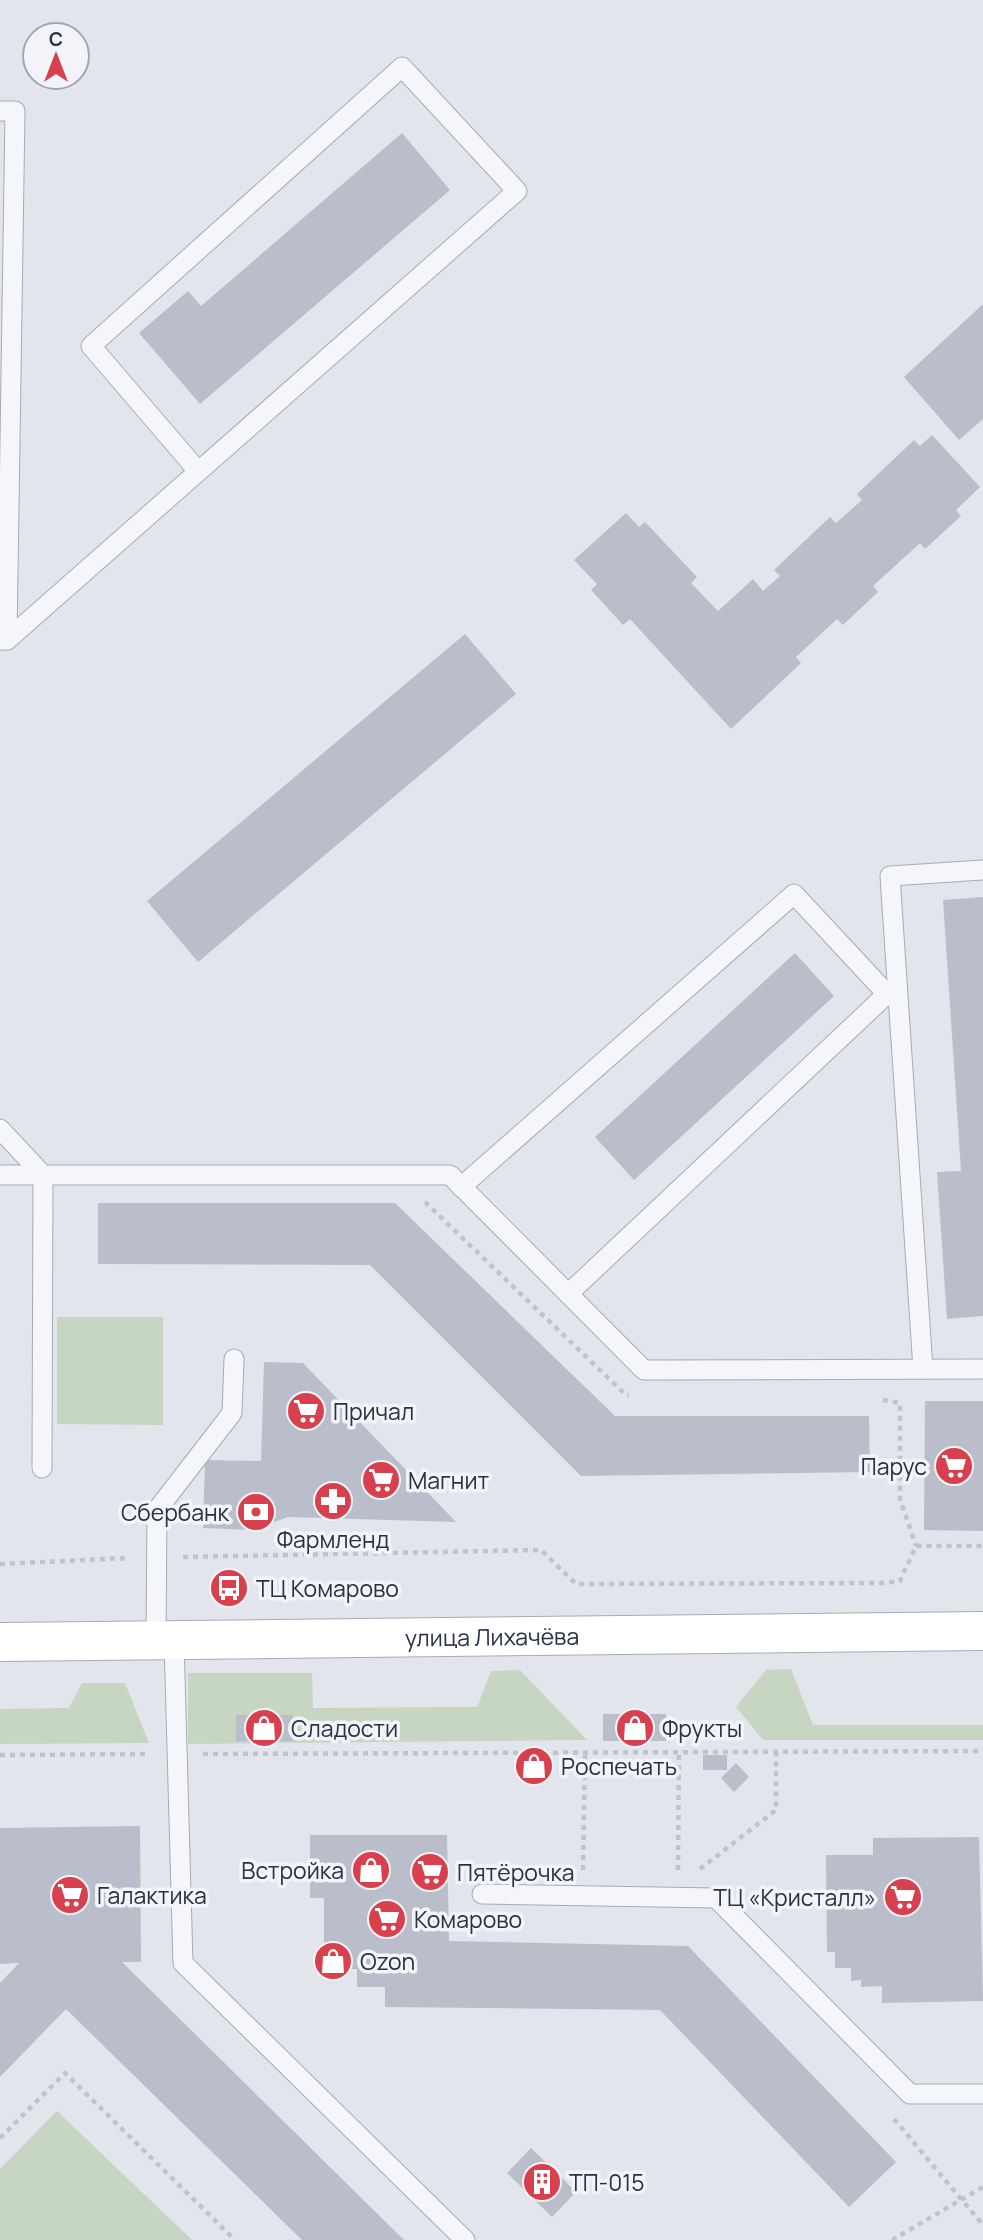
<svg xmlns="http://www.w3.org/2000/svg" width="983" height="2240" font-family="Manrope,sans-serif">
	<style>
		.green { fill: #c6d6c3 }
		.building { fill: #b9beca }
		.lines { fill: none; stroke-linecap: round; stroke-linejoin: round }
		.lane-casing { stroke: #a7abb6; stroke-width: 21 }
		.secondary-casing { stroke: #a7abb6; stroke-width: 40 }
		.path { stroke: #c0c3ca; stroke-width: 4.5; stroke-dasharray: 5 5; stroke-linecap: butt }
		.lane { stroke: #f5f6f9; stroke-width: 19 }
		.secondary { stroke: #fff; stroke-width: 38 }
		.labels { text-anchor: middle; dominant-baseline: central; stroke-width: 7; stroke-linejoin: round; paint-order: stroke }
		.poi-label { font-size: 23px; fill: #293145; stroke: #f2f4f8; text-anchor: start }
		.street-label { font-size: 23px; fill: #293145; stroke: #f2f4f8 }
	</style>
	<rect width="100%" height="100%" fill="#e2e5eb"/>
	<!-- green -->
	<g class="green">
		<polygon points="57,1317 163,1317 163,1425 57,1424"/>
		<polygon points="791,1669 813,1725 983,1725 983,1740 763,1740 736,1707 766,1670"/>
		<polygon points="520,1670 587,1740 188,1744 188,1673 312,1673 313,1708 477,1707 491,1671"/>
		<polygon points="82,1683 125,1683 149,1743 0,1744 0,1709 69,1708"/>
		<polygon points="57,2111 192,2240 0,2240 0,2169"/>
	</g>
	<!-- building -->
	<g class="building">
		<polygon points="402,133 450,190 200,404 139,333 188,291 201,306"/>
		<polygon points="983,304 983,419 959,440 904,377"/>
		<polygon points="932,435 980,487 956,510 961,516 925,549 920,543 873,586 878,592 843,625 837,619 796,657 801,663 731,729 630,619 623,625 591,590 597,584 574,560 626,513 639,527 645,522 697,577 691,583 718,611 753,579 763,591 780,576 774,570 830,517 836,523 862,500 857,494 914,440 920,446"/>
		<polygon points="465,634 516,694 198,962 147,901"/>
		<polygon points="983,897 983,1316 947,1319 937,1172 961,1171 943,900"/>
		<polygon points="795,953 834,996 634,1180 595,1137"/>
		<polygon points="98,1203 395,1203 615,1416 869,1416 870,1472 581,1476 370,1265 98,1264"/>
		<polygon points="264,1362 303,1363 456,1522 288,1517 253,1530 203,1528 205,1460 261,1461"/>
		<polygon points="925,1401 983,1401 983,1531 924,1530"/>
		<rect x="603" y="1714" width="63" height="27"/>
		<rect x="236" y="1715" width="57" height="26"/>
		<rect x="703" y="1755" width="24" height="15"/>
		<rect x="520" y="1760" width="28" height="12"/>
		<polygon points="736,1763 749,1777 734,1792 721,1778"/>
		<polygon points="140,1826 141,1962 122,1962 404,2240 302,2240 66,2009 0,2077 0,1983 19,1963 0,1964 0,1828"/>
		<polygon points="310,1835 447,1835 449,1941 688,1946 896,2162 849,2207 660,2010 385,2007 385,1987 357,1987 357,1969 324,1969 324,1898 310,1898"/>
		<polygon points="979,1837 983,2001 882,2003 882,1986 861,1987 861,1980 851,1981 851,1968 835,1968 835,1952 827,1952 826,1855 873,1855 873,1838"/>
		<polygon points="531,2148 576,2192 552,2217 507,2173"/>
	</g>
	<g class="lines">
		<defs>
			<g id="lane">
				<polyline points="0,111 15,111 7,640 1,640"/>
				<polyline points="7,640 517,191 402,67 91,346 198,471"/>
				<polyline points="0,1129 43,1175 450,1175 644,1370 983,1369"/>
				<polyline points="0,1175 43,1175 42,1468"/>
				<polyline points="461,1187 794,894 887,994 568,1294"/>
				<polyline points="923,1369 890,876 983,870"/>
				<polyline points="156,1641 157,1510 232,1413 234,1359"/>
				<polyline points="174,1641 183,1963 465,2240"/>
				<polyline points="482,1894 716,1898 910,2094 983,2094"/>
			</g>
			<g id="secondary">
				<path id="s1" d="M0,1642l983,-11"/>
			</g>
		</defs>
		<!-- lane casing -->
		<use href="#lane" class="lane-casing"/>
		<!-- secondary casing -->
		<use href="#secondary" class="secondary-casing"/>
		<!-- path -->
		<g class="path">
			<polyline points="425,1202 626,1395 629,1395"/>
			<polyline points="883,1400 900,1403 900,1499 916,1546"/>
			<polyline points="183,1557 541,1550 576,1584 882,1583 900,1581 916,1546 983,1546"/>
			<polyline points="0,1564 128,1558"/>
			<polyline points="203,1754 983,1751"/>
			<polyline points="0,1755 149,1754"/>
			<polyline points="700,1869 776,1810 776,1752"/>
			<polyline points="583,1870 585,1752"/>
			<polyline points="678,1870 679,1752"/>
			<polyline points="894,2119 983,2225"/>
			<polyline points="0,2138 65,2073 235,2240"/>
			<polyline points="892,2240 983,2187"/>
		</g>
		<!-- lane -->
		<use href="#lane" class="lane"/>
		<!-- secondary -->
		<use href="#secondary" class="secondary"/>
	</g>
	<!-- icons -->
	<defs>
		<symbol id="supermarket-disc" viewBox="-11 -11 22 22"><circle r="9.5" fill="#d7404c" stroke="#f2f4f8"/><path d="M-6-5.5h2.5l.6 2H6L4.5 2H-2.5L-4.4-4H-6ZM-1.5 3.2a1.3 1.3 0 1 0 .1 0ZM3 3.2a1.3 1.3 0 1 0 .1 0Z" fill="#fff"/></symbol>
		<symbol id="pharmacy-disc" viewBox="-11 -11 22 22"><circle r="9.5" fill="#d7404c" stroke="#f2f4f8"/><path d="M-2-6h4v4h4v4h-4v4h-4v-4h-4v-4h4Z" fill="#fff"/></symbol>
		<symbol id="bank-disc" viewBox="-11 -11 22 22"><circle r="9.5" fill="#d7404c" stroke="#f2f4f8"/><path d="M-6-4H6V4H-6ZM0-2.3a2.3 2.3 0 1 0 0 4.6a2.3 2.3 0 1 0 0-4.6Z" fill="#fff"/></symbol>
		<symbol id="bus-disc" viewBox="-11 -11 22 22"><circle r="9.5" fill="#d7404c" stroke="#f2f4f8"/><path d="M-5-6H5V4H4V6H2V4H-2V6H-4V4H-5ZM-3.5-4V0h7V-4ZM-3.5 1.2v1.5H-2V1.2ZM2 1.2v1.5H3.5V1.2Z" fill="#fff"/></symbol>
		<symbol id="shop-disc" viewBox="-11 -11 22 22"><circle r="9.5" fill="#d7404c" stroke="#f2f4f8"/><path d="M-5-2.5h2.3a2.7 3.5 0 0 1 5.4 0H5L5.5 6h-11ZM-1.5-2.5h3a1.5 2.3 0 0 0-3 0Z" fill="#fff"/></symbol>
		<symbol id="building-disc" viewBox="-11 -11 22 22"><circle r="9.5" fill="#d7404c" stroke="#f2f4f8"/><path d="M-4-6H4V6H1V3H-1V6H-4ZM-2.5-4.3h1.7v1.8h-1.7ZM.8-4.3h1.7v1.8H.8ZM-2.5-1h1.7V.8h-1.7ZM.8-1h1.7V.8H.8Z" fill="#fff"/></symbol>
	</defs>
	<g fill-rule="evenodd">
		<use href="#supermarket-disc" x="284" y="1389" width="44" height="44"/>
		<use href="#supermarket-disc" x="932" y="1444" width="44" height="44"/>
		<use href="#supermarket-disc" x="359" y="1458" width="44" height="44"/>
		<use href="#pharmacy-disc" x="311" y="1479" width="44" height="44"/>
		<use href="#bank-disc" x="234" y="1490" width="44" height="44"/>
		<use href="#bus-disc" x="207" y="1566" width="44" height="44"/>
		<use href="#shop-disc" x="242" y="1706" width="44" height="44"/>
		<use href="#shop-disc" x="613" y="1706" width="44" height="44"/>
		<use href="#shop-disc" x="512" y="1744" width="44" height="44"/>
		<use href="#shop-disc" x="349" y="1848" width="44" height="44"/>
		<use href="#supermarket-disc" x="408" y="1850" width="44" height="44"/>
		<use href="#supermarket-disc" x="48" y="1873" width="44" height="44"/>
		<use href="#supermarket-disc" x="881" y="1875" width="44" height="44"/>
		<use href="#supermarket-disc" x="365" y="1897" width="44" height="44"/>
		<use href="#shop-disc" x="311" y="1939" width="44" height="44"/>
		<use href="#building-disc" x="520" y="2160" width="44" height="44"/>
	</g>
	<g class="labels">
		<!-- poi labels -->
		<g class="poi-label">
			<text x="333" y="1411">Причал</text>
			<text x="927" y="1466" text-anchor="end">Парус</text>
			<text x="408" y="1480">Магнит</text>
			<text x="229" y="1512" text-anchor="end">Сбербанк</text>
			<text x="333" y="1539" text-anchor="middle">Фармленд</text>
			<text x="256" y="1588">ТЦ Комарово</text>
			<text x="291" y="1728">Сладости</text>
			<text x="662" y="1728">Фрукты</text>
			<text x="561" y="1766">Роспечать</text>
			<text x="344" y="1870" text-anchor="end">Встройка</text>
			<text x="457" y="1872">Пятёрочка</text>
			<text x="97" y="1895">Галактика</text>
			<text x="876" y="1897" text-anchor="end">ТЦ «Кристалл»</text>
			<text x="414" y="1919">Комарово</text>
			<text x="360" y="1961">Ozon</text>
			<text x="569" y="2182">ТП-015</text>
		</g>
		<!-- street labels -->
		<g class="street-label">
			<text stroke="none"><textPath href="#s1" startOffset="492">улица Лихачёва</textPath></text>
		</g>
	</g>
	<!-- north arrow -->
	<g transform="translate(56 56)"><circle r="33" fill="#f2f4f8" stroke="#a2a6b0" stroke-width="2"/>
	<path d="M0-5L12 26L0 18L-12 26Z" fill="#d7404c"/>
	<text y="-10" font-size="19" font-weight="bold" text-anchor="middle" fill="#293145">С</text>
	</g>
</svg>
